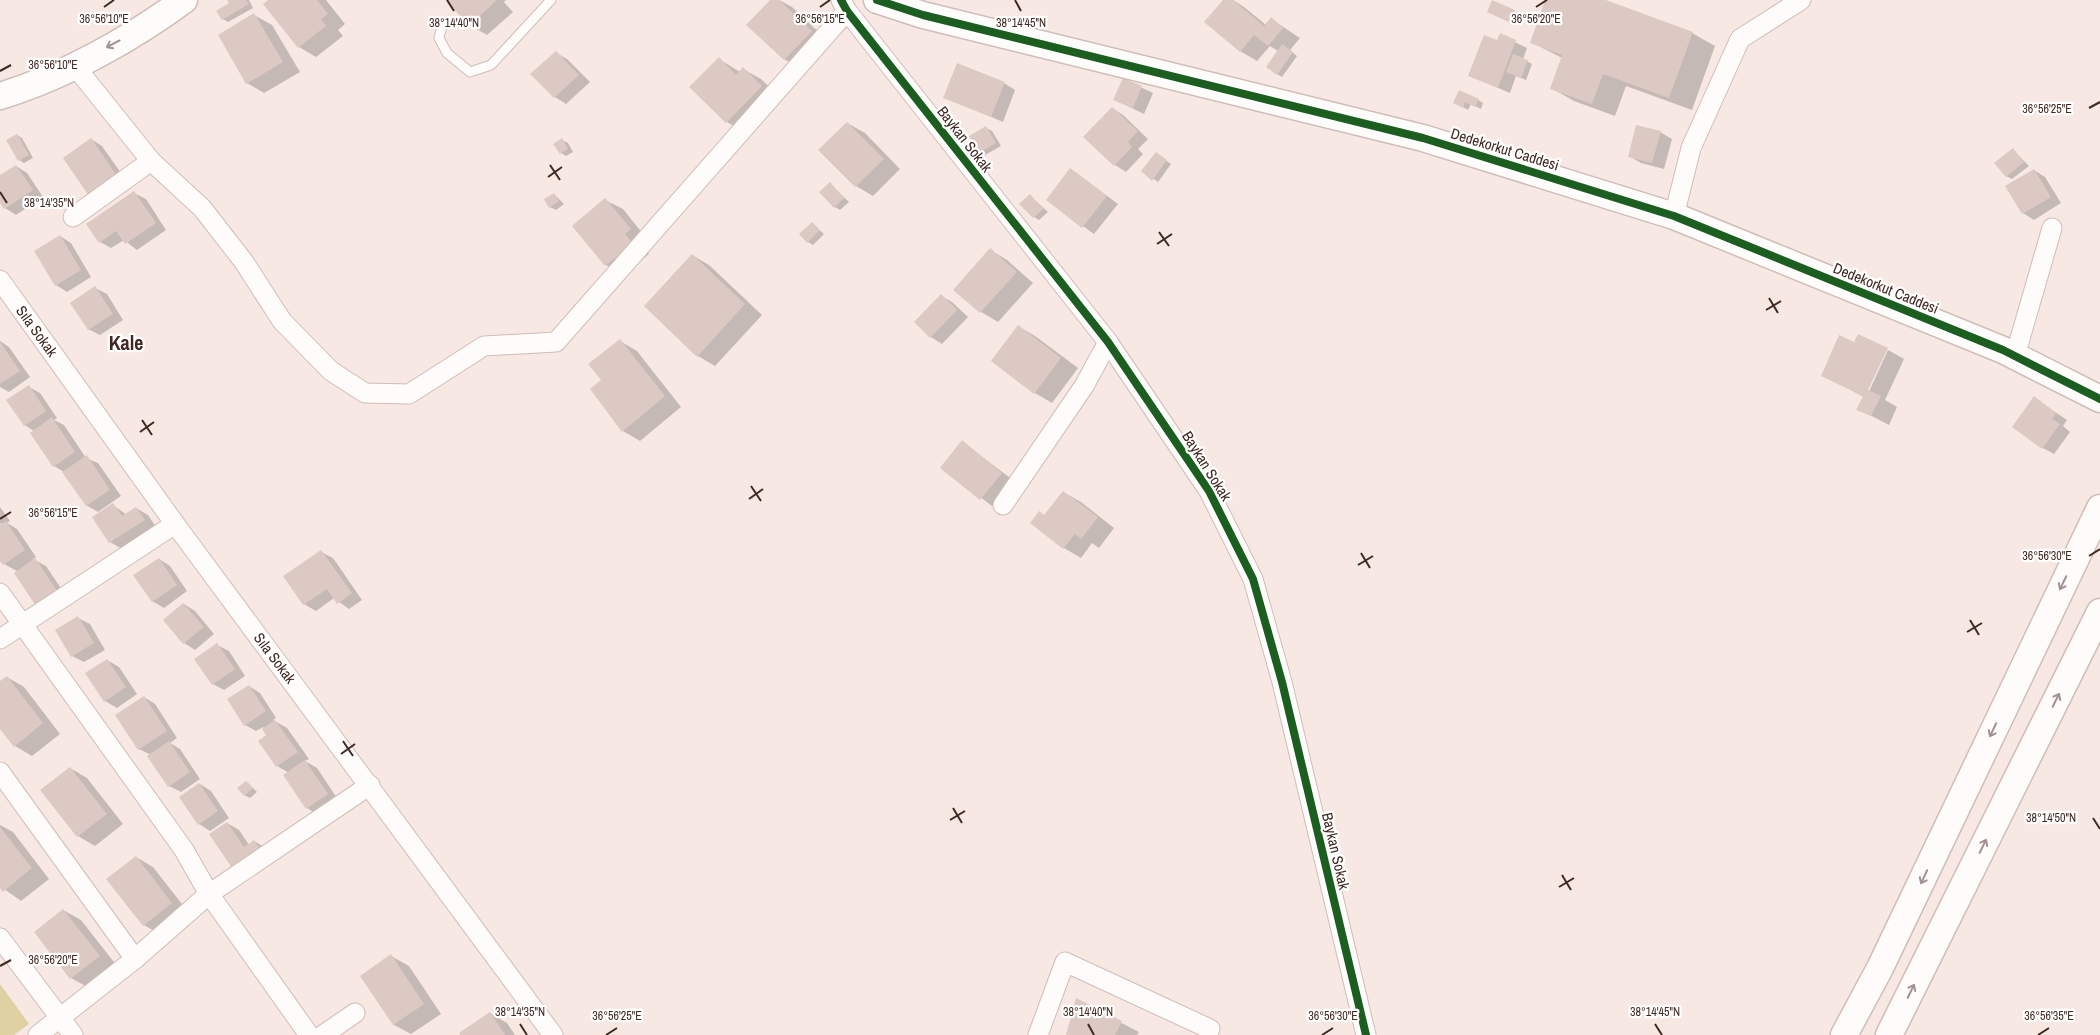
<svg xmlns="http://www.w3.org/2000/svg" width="2100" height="1035" font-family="'Archivo Narrow',sans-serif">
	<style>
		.green { fill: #e0d1a2 }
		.shadow { fill: #0003 }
		.building { fill: #ddc9c3 }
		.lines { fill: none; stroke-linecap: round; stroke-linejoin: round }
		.lane-casing { stroke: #cfbdb7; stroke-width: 11 }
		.street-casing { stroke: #cfbdb7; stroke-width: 21 }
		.secondary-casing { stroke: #cfbdb7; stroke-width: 29 }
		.lane { stroke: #fefcfb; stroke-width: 9 }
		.street { stroke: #fefcfb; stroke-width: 19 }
		.secondary { stroke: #fefcfb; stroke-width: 26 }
		.cycleway-casing { stroke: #fff; stroke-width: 11 }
		.cycleway { stroke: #1b5e20; stroke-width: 8 }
		.oneway { stroke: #a0928e }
		.ticks { fill: none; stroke: #412820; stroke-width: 2 }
		.labels { text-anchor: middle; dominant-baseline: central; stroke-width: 4.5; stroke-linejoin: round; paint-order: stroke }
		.street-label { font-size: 15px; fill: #412820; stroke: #fff }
		.district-label { font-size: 20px; font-weight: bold; fill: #412820; stroke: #fff }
		.ticks-label { font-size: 12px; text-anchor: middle; fill: #412820; stroke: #fff; stroke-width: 4.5; stroke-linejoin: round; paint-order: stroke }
	</style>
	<rect width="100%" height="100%" fill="#f7e8e3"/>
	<!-- green -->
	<polygon class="green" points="0,984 29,1024 14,1035 0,1035"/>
	<!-- shadow -->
	<g class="shadow">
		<polygon points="228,0 249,0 253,8 228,22 223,19 231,4"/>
		<polygon points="270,0 326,0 345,24 338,30 343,36 316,57 299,47"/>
		<polygon points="447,0 506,0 504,2 513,12 487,35 470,25"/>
		<polygon points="772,0 779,0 792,7 828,41 801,69 784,59"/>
		<polygon points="1225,0 1233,0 1244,7 1266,25 1271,19 1300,38 1290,50 1297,56 1282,77 1277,74 1278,51 1270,46 1257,61 1240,51"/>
		<polygon points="1546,0 1602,0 1692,33 1715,46 1692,110 1626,86 1615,116 1574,101 1551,88 1562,58 1531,42"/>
		<polygon points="1514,11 1520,14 1515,24 1494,15"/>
		<polygon points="254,15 272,25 300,72 264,93 247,83"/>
		<polygon points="1500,35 1527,48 1523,59 1532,64 1526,80 1516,76 1510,93 1470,76 1498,42"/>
		<polygon points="556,53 567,59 590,82 566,104 555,97"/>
		<polygon points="719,59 740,72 743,69 761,79 779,96 744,132 727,122"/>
		<polygon points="1123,79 1153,93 1144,114 1115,100"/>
		<polygon points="1004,83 1015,90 1003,122 945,97"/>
		<polygon points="1478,100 1483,103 1481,109 1471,104 1468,110 1455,103"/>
		<polygon points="1112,108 1123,115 1148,139 1138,149 1143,154 1126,172 1115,165 1085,137"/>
		<polygon points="847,123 865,133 900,169 873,196 856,186"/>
		<polygon points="986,128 992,131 1001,146 985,155 979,152"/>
		<polygon points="1660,132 1672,139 1664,169 1641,163 1629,156"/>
		<polygon points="17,135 22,138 33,158 24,163 19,160"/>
		<polygon points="91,139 102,146 128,183 64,158"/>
		<polygon points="562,140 568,143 573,152 566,156 561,153"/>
		<polygon points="2013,150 2029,166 2012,179 2006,176"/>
		<polygon points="1161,157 1171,164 1158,182 1143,171"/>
		<polygon points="16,166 27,173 43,197 16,215 5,208 0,201 0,177"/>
		<polygon points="1071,169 1118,204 1094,234 1047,200"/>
		<polygon points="2034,170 2045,177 2061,203 2034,220 2023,213"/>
		<polygon points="830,184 849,202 840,210 835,207"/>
		<polygon points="134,193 146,199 166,230 137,250 124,240 111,248 100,242"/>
		<polygon points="554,194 564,204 556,210 550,207"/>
		<polygon points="1030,196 1048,212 1039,220 1034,217"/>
		<polygon points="605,200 623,209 647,239 641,244 649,254 623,275 606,265"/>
		<polygon points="812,224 824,234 813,245 808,242"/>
		<polygon points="60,236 71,243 91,277 67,292 56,285"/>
		<polygon points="990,250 1007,260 1033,283 998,322 981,312 955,289"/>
		<polygon points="692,255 709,265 762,315 715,366 698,356 646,306"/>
		<polygon points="95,288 107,294 123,320 100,335 88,329"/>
		<polygon points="941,296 952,302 968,317 942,344 931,337 916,322"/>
		<polygon points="1018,326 1035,336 1078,368 1052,403 1035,393"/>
		<polygon points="0,341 9,347 30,377 9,392 0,387"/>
		<polygon points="620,341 637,351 681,407 640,441 623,431 602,380"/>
		<polygon points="1888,350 1904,359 1885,400 1897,407 1889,425 1858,409 1864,397 1822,375 1867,396"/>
		<polygon points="29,387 40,393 57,418 54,420 64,425 86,458 98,463 121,496 98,512 86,505 64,472 54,466 34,431 25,425"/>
		<polygon points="2034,398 2067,420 2063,426 2070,432 2054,454 2043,448"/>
		<polygon points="962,442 1013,480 992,506 941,467"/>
		<polygon points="1063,492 1081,502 1114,528 1099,548 1092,543 1081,558 1064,548 1040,512 1045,516"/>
		<polygon points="113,505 127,515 136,508 148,515 156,527 122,549 110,542"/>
		<polygon points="0,507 10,521 7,523 17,529 36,557 33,559 46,566 68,599 4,564 0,559 0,526 2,525 0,523"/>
		<polygon points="321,552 333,558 362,600 349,609 334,598 316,611 304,604 285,577"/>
		<polygon points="159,559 170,566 187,591 164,608 152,601"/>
		<polygon points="184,604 195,611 214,634 195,650 184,643"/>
		<polygon points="78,618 90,624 105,650 84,662 72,656"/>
		<polygon points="217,645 229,651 245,676 224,690 213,684"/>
		<polygon points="107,660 119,667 137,694 117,708 105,701"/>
		<polygon points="7,677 24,687 60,734 32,756 15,746 0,727 0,683"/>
		<polygon points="249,686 260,693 276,718 273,720 287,728 309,759 305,761 317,768 339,801 318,815 307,808 289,773 277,766 260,741 268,735 263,727 256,731 245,725"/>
		<polygon points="144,697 155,704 177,738 170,743 180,749 200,779 181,792 169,786 151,755 139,749"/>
		<polygon points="70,768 87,778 123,824 95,846 78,836"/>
		<polygon points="247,782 257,792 250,798 244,795"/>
		<polygon points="200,784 211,791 229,818 210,831 199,824"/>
		<polygon points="227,823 239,830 249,845 254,841 266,848 244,874"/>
		<polygon points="0,825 13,832 49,879 21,901 0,886"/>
		<polygon points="136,857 153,867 189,913 161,935 144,925"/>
		<polygon points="63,910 81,920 117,966 89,988 71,978 35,932"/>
		<polygon points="391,956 409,966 441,1014 411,1034 394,1025 362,976"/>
		<polygon points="1077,1000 1139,1032 1137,1035 1068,1035"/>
		<polygon points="490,1013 507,1023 515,1035 462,1035"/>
	</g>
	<!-- building -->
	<g class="building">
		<polygon points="227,0 246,0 249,4 222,20 216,11 229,3"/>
		<polygon points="268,0 317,0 328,14 321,19 326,26 298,48 263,4"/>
		<polygon points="446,0 495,0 496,1 469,26"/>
		<polygon points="770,0 779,0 812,31 784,60 746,25"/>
		<polygon points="1223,0 1233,0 1264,26 1271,17 1283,28 1268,46 1254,35 1240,52 1204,22"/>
		<polygon points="1492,0 1515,10 1509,22 1487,12"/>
		<polygon points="1545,0 1606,0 1693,32 1669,98 1603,74 1592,104 1550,89 1562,55 1530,43"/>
		<polygon points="254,13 283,62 246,84 218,35"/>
		<polygon points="1500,33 1516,40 1498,88 1468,76 1484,35 1497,40"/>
		<polygon points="1282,44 1293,52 1277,75 1266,67"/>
		<polygon points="556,51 579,75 554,98 530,74"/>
		<polygon points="1513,54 1528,60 1521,78 1506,72"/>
		<polygon points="719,57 736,75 743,67 762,86 726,123 689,87"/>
		<polygon points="957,63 1005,82 991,117 943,98"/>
		<polygon points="1123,78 1142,86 1133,108 1113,100"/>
		<polygon points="1459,90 1479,99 1475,107 1465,102 1463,108 1453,103"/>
		<polygon points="1112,107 1138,131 1128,142 1132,147 1114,166 1083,137"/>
		<polygon points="847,122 884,159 855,187 818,150"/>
		<polygon points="1636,125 1661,131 1652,163 1628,157"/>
		<polygon points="986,126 996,143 979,153 969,136"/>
		<polygon points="17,134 29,155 18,161 6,140"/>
		<polygon points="91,138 117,176 89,196 63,158"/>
		<polygon points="562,138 568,149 560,154 553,144"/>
		<polygon points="2013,148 2024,162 2006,177 1994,163"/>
		<polygon points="1156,152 1167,160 1152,181 1141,171"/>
		<polygon points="16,165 33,190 4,209 0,203 0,175"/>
		<polygon points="1070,168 1107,196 1082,228 1046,200"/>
		<polygon points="2034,169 2051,197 2022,214 2005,186"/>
		<polygon points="830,182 844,198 834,208 819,192"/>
		<polygon points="134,191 156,223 125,244 116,231 99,243 86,224"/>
		<polygon points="554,193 559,201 549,208 544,199"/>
		<polygon points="1030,194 1043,209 1033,218 1019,204"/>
		<polygon points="605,198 631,229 625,234 633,244 605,266 572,226"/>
		<polygon points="812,222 820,230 807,243 799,234"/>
		<polygon points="60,235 81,270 55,286 34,251"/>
		<polygon points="990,248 1017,272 980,313 953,290"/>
		<polygon points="692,254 745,304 697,357 644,306"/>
		<polygon points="95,286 113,314 88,330 70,303"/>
		<polygon points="941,294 957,310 930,338 914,322"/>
		<polygon points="1018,325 1061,358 1034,394 991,361"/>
		<polygon points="1858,334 1888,348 1868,390 1881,396 1871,416 1856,410 1863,396 1821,376 1839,335 1854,342"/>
		<polygon points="620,339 665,396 622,432 590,389 601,380 588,364"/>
		<polygon points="0,342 20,371 0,384"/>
		<polygon points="29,385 46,411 24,426 6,400"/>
		<polygon points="2034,396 2056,413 2052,419 2060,424 2042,449 2012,427"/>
		<polygon points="52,417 75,452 53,467 30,433"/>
		<polygon points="962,440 1002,473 980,500 940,468"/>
		<polygon points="87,455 110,490 86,506 62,472"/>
		<polygon points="1063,491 1098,517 1081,539 1075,534 1063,549 1030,523 1039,511 1044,515"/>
		<polygon points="113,503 122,516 136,507 145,520 109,543 92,517"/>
		<polygon points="6,521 25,550 3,565 0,561 0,525"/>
		<polygon points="321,550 352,593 337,604 327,589 303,605 283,576"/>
		<polygon points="35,558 58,592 36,606 14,573"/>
		<polygon points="159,558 177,585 152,602 133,575"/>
		<polygon points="183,603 204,627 183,644 163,620"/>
		<polygon points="78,616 94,643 71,657 55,630"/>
		<polygon points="217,643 235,669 212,685 194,659"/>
		<polygon points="107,659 126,687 104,702 85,673"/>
		<polygon points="7,676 43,723 14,747 0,729 0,681"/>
		<polygon points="249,685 266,711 244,726 227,699"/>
		<polygon points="144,696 167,731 138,750 115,715"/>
		<polygon points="275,720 298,752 276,767 258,741 266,735 262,729"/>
		<polygon points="169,741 190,772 168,787 147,756"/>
		<polygon points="305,760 328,794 306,809 283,775"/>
		<polygon points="70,767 107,814 77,837 40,790"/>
		<polygon points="246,781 253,788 244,796 237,788"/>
		<polygon points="199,783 218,811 198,825 179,797"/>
		<polygon points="227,822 244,847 254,840 260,849 232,868 209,834"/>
		<polygon points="0,827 32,868 3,892 0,888"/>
		<polygon points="136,856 172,903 143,926 106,879"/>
		<polygon points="63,909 100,956 70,979 34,932"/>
		<polygon points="391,954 424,1004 393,1025 360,976"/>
		<polygon points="1076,998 1122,1021 1115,1035 1066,1035"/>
		<polygon points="490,1012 505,1035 460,1035 459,1033"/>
	</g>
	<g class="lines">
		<defs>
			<polyline id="lane" points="443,22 439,38 447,53 470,72 491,65 551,0"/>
			<g id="street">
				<polyline points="841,0 847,11 1108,342 1209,491 1253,579 1282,682 1366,1035"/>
				<polyline points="74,65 151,161 202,208 244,262 282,321 331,371 365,393 409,394 484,346 556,342 847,11"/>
				<polyline points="1674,216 1691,148 1740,39 1801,0"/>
				<polyline points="73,217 151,161"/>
				<polyline points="0,280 175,524 553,1035"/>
				<polyline points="2015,356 2052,228"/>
				<polyline points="1003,505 1084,386 1108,342"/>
				<polyline points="0,593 184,850 209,894 309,1035"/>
				<polyline points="0,639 175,524"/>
				<polyline points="0,772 135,959"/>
				<polyline points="0,938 73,1035"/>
				<polyline points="38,1035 135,959 209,894 370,785"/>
				<polyline points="323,1035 355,1013"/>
				<polyline points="1038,1035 1065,962 1210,1029"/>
			</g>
			<g id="secondary">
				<polyline points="877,0 923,15 1423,138 1674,216 2003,350 2100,399"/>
				<path d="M0,96c63,-19 131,-57 184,-96"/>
				<polyline points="1844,1035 1880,968 2100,508"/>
				<polyline points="1889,1035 2100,612"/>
			</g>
		</defs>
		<!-- lane casing -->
		<use href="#lane" class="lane-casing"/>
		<!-- street casing -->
		<use href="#street" class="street-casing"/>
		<!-- secondary casing -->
		<use href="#secondary" class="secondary-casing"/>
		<!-- lane -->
		<use href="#lane" class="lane"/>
		<!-- street -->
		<use href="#street" class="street"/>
		<!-- secondary -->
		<use href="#secondary" class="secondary"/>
		<defs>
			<g id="cycleway">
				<polyline points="841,0 847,11 1108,342 1209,491 1253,579 1282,682 1366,1035"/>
				<polyline points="877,0 923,15 1423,138 1674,216 2003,350 2100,399"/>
			</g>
		</defs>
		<!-- cycleway casing -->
		<use href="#cycleway" class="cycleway-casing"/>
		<!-- cycleway -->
		<use href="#cycleway" class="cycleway"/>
	</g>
	<!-- one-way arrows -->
	<defs><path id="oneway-shaft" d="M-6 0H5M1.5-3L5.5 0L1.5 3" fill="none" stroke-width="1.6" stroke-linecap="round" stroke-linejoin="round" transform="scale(1.25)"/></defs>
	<g class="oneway">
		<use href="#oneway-shaft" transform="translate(113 44) rotate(152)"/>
		<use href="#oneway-shaft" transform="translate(2063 583) rotate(116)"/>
		<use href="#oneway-shaft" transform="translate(2056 700) rotate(-64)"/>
		<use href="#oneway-shaft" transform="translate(1993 730) rotate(115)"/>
		<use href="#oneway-shaft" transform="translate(1983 846) rotate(-64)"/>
		<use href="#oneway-shaft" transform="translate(1924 877) rotate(115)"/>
		<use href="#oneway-shaft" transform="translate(1911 991) rotate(-64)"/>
	</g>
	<!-- ticks -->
	<path class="ticks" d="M447,0l7,11M1015,0l6,11M104,7l10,-7M820,7l10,-7M1536,7l11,-7M0,71l11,-6M2089,108l11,-6M550,165l10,15M548,177l14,-10M0,192l7,11M1159,232l10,14M1157,244l15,-10M1769,298l9,15M1766,310l15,-9M142,420l10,15M140,432l14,-10M751,486l10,15M749,499l14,-10M0,519l11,-7M1361,553l9,15M2089,556l11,-7M1358,565l15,-9M1970,620l9,15M1967,632l15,-9M343,741l10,15M341,754l14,-10M953,808l9,15M2093,818l7,11M950,820l15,-9M1562,875l9,15M1559,887l15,-9M0,966l11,-6M520,1024l7,11M1088,1024l6,11M1655,1024l7,11M606,1035l11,-7M1322,1035l11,-7M2038,1035l11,-7"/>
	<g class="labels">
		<!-- street labels -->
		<g class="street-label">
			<text transform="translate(965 139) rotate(52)">Baykan Sokak</text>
			<text transform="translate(1505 149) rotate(17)">Dedekorkut Caddesi</text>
			<text transform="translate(1886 288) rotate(22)">Dedekorkut Caddesi</text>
			<text transform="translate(37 331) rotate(54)">Sıla Sokak</text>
			<text transform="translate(1207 466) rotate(58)">Baykan Sokak</text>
			<text transform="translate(275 658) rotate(53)">Sıla Sokak</text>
			<text transform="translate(1336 851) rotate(77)">Baykan Sokak</text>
		</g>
		<!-- district labels -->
		<g class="district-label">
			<text x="126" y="342">Kale</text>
		</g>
	</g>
	<g class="ticks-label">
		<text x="104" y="23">36°56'10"E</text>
		<text x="820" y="23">36°56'15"E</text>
		<text x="1536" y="23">36°56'20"E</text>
		<text x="454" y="27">38°14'40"N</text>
		<text x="1021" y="27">38°14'45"N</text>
		<text x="53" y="69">36°56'10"E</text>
		<text x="2047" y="113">36°56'25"E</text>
		<text x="49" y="207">38°14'35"N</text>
		<text x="53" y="517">36°56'15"E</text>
		<text x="2047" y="560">36°56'30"E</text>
		<text x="2051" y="822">38°14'50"N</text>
		<text x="53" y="964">36°56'20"E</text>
		<text x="520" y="1016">38°14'35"N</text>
		<text x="1088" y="1016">38°14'40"N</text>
		<text x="1655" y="1016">38°14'45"N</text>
		<text x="617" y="1020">36°56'25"E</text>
		<text x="1333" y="1020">36°56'30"E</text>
		<text x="2049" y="1020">36°56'35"E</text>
	</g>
</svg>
